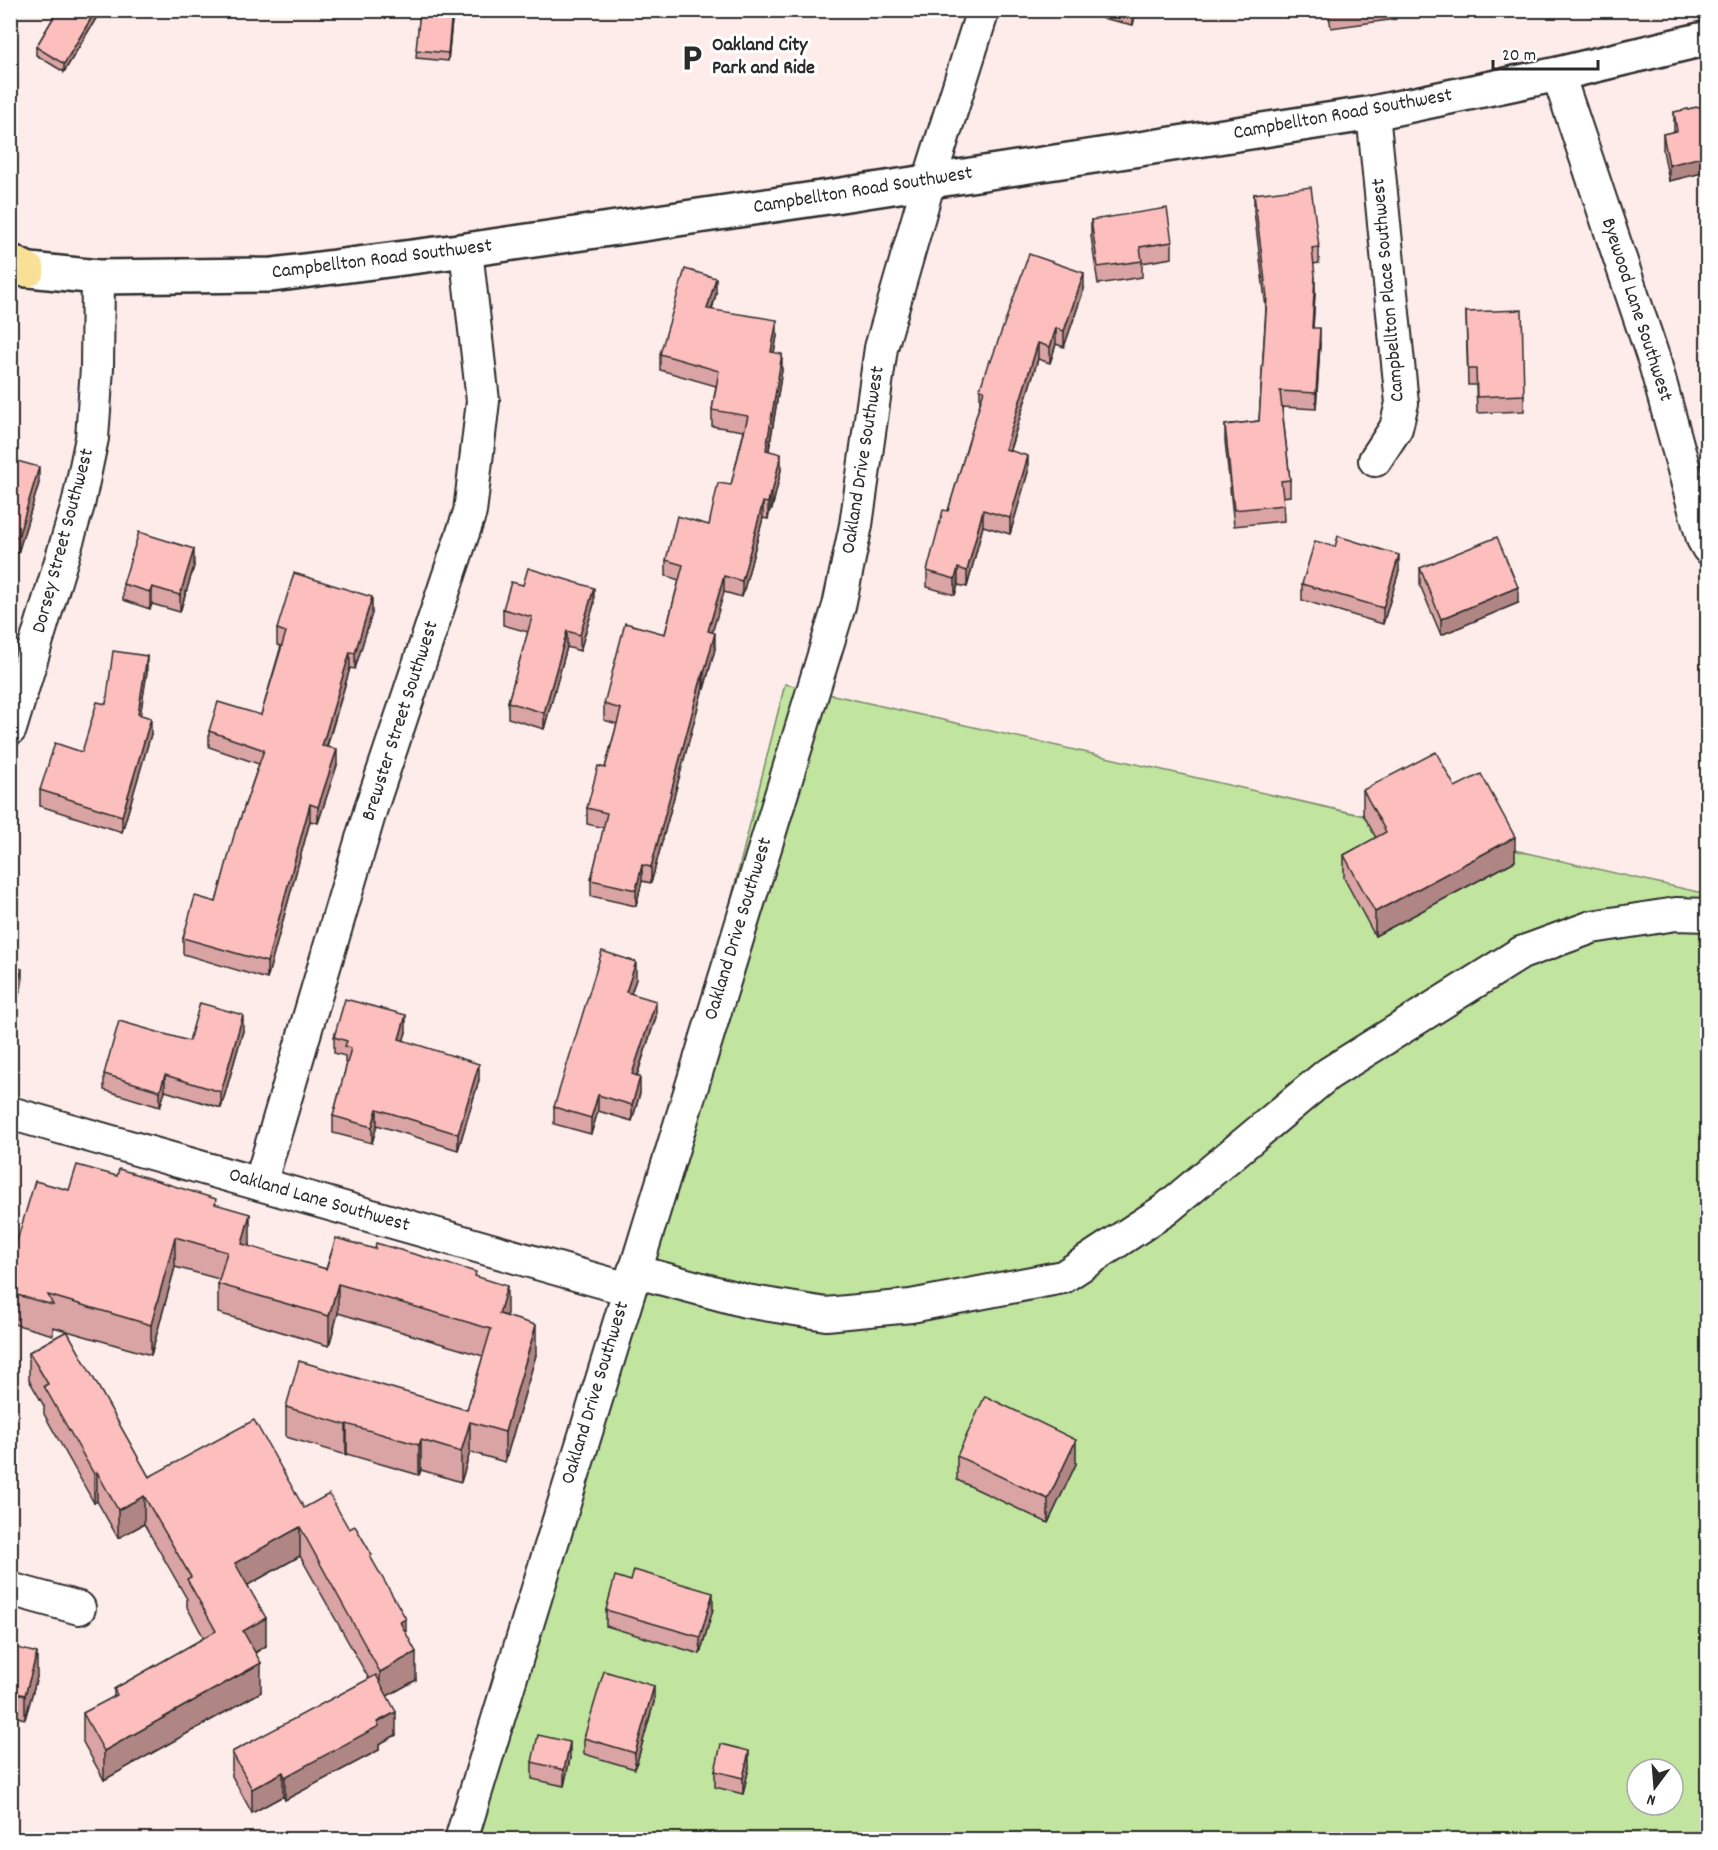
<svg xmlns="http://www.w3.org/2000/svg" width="1718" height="1850" font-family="Dekko,sans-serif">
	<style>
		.green { fill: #c1e59f; stroke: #768865; stroke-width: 1.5; fill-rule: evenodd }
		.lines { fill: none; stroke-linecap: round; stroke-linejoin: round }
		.street-casing { stroke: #2b2b2b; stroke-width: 36 }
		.secondary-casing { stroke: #2b2b2b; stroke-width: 38 }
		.primary-casing { stroke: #2b2b2b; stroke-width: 38 }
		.street { stroke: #fff; stroke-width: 32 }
		.secondary { stroke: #fff; stroke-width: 33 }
		.primary { stroke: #fadf96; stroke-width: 33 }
		.wall { fill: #d9a4a3; stroke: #2b2b2b; stroke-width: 1.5 }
		.shaded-wall { fill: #b08684; stroke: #2b2b2b; stroke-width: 1.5 }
		.building { fill: #fcbfbd; stroke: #2b2b2b; stroke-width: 1.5 }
		.labels { text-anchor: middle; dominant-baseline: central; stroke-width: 6; stroke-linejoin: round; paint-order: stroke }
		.poi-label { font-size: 20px; font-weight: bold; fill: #2b2b2b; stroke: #fff; text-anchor: start }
		.street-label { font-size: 20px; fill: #2b2b2b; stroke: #fff }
	</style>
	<rect width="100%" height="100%" fill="#feeceb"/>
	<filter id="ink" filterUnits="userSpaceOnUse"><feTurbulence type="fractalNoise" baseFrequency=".0167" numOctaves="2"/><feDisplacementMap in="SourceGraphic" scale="12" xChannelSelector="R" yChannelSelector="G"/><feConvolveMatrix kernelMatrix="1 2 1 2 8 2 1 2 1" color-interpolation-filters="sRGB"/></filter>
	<g filter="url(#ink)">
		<!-- green -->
		<path class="green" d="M785,684l922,210v945l-1235,1 156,-528zM1637,1769h36v36h-36z"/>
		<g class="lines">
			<defs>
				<g id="street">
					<polyline points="1558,74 1654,360 1703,539 1708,548"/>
					<polyline points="1373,113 1402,403 1396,428 1375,460"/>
					<polyline points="10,729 78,505 92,438 97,368 98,277"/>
					<polyline points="10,1113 628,1289"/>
					<polyline points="260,1184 371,808 470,512 483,401 466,250"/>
					<polyline points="634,1271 746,1301 826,1314 911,1306 1063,1277 1165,1210 1328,1074 1521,953 1592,927 1676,914 1708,915"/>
					<polyline points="10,1589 79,1608"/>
					<polyline points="461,1840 839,606 856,525 881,348 929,181 983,10"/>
				</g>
				<polyline id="secondary" points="10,268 98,277 272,275 466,250 828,197 1373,113 1558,74 1708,38"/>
				<polyline id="primary" points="10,261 28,270"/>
			</defs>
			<!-- street casing -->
			<use href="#street" class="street-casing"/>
			<!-- secondary casing -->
			<use href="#secondary" class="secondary-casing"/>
			<!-- primary casing -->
			<use href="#primary" class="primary-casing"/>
			<!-- street -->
			<use href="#street" class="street"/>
			<!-- secondary -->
			<use href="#secondary" class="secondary"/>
			<!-- primary -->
			<use href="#primary" class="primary"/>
		</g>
		<!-- wall -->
		<g class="wall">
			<polygon points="58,10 101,10 64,72 36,55 36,47"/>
			<polygon points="420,10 453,10 448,61 416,58"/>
			<polygon points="1088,10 1136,10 1133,25 1088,15"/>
			<polygon points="1224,10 1273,10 1273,11"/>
			<polygon points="1328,10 1396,10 1396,19 1331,28"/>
			<polygon points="1707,105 1707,164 1702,165 1702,173 1669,181 1663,150 1663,134 1674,132 1674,112"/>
			<polygon points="1254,194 1319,247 1319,263 1313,264 1315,292 1313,328 1320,344 1316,409 1282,407 1290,480 1290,496 1283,497 1284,521 1234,526 1225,441 1225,425 1259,421 1266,308 1254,211"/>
			<polygon points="1706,208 1707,208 1707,231 1706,225"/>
			<polygon points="1091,220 1172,242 1172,258 1142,263 1142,277 1098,284 1091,236"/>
			<polygon points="1707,233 1707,264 1703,250 1703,234"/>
			<polygon points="1084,289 1064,347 1056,344 1050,363 1038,359 1010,450 1028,472 1010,534 983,526 967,587 958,585 955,595 927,587 927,571 948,511 980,404 980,389 991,361"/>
			<polygon points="716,294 712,310 777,336 774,353 782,370 769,451 781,470 772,509 770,509 768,519 763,518 742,597 724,592 712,632 715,649 704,689 703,688 651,883 642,881 636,906 591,896 591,880 604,828 587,824 587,808 605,768 617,724 604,720 604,704 665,634 679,580 666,576 666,560 709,525 731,485 744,431 712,426 712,410 716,386 660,370 660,354"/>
			<polygon points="1466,312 1524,395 1524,411 1477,413 1476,385 1468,385"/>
			<polygon points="10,459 39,483 18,553 10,551"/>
			<polygon points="194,566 180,612 152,604 150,609 123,600 123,584"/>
			<polygon points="1420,568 1518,603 1441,635 1420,585"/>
			<polygon points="1399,571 1383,624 1302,600 1302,584"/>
			<polygon points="594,604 580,651 567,647 544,729 508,718 508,702 528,632 503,625 503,609"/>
			<polygon points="372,613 355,669 350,668 327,747 337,765 318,823 310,821 267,979 183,954 183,938 216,902 237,828 259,764 209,747 209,731 261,715 281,646 277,645 277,629"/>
			<polygon points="147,672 140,715 151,734 122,832 40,806 40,790 82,752 106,704"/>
			<polygon points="1455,787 1515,861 1375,936 1344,878 1344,855 1376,838 1363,814 1363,790"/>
			<polygon points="636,979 631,993 656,1017 637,1076 640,1093 632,1121 598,1111 591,1134 554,1124 554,1107"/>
			<polygon points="243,1031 221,1108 165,1091 160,1107 104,1090 104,1074 189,1041"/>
			<polygon points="406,1032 403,1041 479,1080 458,1150 377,1125 372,1143 333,1133 333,1116 347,1063 345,1063 345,1056 334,1053 334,1037"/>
			<polygon points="69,1190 216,1204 250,1244 249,1247 326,1269 476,1277 536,1355 505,1462 470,1452 461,1482 421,1470 419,1475 347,1454 346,1455 286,1437 286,1407 467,1410 483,1356 338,1313 329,1346 218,1313 218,1284 219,1279 175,1267 151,1355 67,1331 149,1477 304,1508 349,1529 372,1560 406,1632 416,1680 387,1696 396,1735 379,1744 379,1750 285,1800 283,1796 252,1813 232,1776 232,1752 369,1679 300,1556 248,1585 266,1646 255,1653 261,1692 104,1780 83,1742 83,1713 114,1697 114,1689 204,1638 187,1607 187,1599 144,1524 118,1538 97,1501 94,1503 44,1414 44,1406 29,1380 29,1352 67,1331 53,1327 53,1335 10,1323 10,1264"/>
			<polygon points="957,1456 1076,1464 1048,1523 957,1480"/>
			<polygon points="713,1609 700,1654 606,1626 606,1610"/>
			<polygon points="10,1646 37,1677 25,1719 10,1715"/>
			<polygon points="654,1702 635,1769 584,1754 584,1738"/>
			<polygon points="570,1758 564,1786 532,1779 532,1762"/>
			<polygon points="749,1767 743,1794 715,1787 715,1771"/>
		</g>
		<!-- shaded-wall -->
		<g class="shaded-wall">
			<polygon points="96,10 101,10 64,72 64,64"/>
			<polygon points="452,10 453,10 448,61 448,53"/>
			<polygon points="1133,10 1136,10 1133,25"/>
			<polygon points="1707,148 1707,164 1702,165 1702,173 1669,181 1669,165 1700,150"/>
			<polygon points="1084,273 1084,289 1064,347 1064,331"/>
			<polygon points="1315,276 1315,292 1312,344 1312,328"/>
			<polygon points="716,278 716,294 707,325 707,309"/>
			<polygon points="777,320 777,336 771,369 771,352"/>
			<polygon points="1056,328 1056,344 1050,363 1050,347"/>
			<polygon points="1320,328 1320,344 1316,409 1316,393"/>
			<polygon points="1038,343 1038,359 1005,465 1005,449"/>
			<polygon points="782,354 782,370 766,466 766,450"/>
			<polygon points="781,454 781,470 772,509 772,493"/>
			<polygon points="1028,456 1028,472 1010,534 1010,518"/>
			<polygon points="39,467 39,483 18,553 18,537"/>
			<polygon points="770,493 770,509 768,519 768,503"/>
			<polygon points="763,502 763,518 742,597 742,581"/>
			<polygon points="983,510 983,526 967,587 967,571"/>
			<polygon points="194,549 194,566 180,612 180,595"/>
			<polygon points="1399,555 1399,571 1383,624 1383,608"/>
			<polygon points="958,568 958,585 955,595 955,579"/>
			<polygon points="724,576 724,592 708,647 708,631"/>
			<polygon points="152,587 152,604 150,609 150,592"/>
			<polygon points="1518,587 1518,603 1441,635 1441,619"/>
			<polygon points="594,588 594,604 580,651 580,635"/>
			<polygon points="372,597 372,613 355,669 355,653"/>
			<polygon points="567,631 567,647 544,729 544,713"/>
			<polygon points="715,633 715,649 704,689 704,673"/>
			<polygon points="350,652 350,668 322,762 322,746"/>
			<polygon points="147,656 147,672 138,730 138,714"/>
			<polygon points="703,672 703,688 651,883 651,867"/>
			<polygon points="151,718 151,734 122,832 122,816"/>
			<polygon points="337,749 337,765 318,823 318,807"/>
			<polygon points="310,804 310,821 267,979 267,962"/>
			<polygon points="1515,837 1515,861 1375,936 1375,912"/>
			<polygon points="642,865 642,881 636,906 636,890"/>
			<polygon points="636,962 636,979 626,1008 626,992"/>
			<polygon points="22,969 22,985 10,1021 10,1005"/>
			<polygon points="656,1001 656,1017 632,1090 632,1074"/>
			<polygon points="243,1015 243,1031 221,1108 221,1092"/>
			<polygon points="406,1015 406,1032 399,1056 399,1039"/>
			<polygon points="479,1064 479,1080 458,1150 458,1134"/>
			<polygon points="165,1075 165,1091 160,1107 160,1091"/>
			<polygon points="640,1077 640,1093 632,1121 632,1105"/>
			<polygon points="598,1095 598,1111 591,1134 591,1118"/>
			<polygon points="377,1109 377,1125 372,1143 372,1127"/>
			<polygon points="250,1214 250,1244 242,1274 242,1244"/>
			<polygon points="175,1237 175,1267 151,1355 151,1325"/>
			<polygon points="338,1284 338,1313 329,1346 329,1316"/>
			<polygon points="507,1286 507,1316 499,1314"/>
			<polygon points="536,1325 536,1355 505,1462 505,1432"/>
			<polygon points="470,1422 470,1452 461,1482 461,1452"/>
			<polygon points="347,1424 347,1454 346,1455 346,1425"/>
			<polygon points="421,1440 421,1470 419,1475 419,1445"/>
			<polygon points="1076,1440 1076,1464 1048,1523 1048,1499"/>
			<polygon points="97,1472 97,1501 94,1503 94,1474"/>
			<polygon points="144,1496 144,1524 118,1538 118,1510"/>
			<polygon points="300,1527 300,1556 235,1592 235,1563"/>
			<polygon points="713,1593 713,1609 700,1654 700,1637"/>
			<polygon points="266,1618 266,1646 243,1659 243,1631"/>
			<polygon points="406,1619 406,1648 400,1622"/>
			<polygon points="416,1652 416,1680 380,1700 380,1672"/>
			<polygon points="37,1653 37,1677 25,1719 25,1695"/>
			<polygon points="261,1663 261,1692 104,1780 104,1751"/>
			<polygon points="654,1686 654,1702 635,1769 635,1753"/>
			<polygon points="396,1712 396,1735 379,1744 379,1750 285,1800 285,1777"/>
			<polygon points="570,1742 570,1758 564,1786 564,1770"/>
			<polygon points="749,1751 749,1767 743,1794 743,1778"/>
			<polygon points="283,1772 283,1796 252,1813 252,1789"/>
		</g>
		<!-- building -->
		<g class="building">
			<polygon points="58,10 96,10 64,64 36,47"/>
			<polygon points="420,10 452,10 448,53 416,50"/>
			<polygon points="1331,10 1343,10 1331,12"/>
			<polygon points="1707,105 1707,148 1700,150 1702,157 1669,165 1663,134 1677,131 1674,112"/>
			<polygon points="1311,187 1319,247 1312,248 1315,276 1312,328 1320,328 1316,393 1280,391 1290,480 1281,481 1284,505 1234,510 1225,425 1259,421 1267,297 1254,194"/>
			<polygon points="1167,208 1172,242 1140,247 1142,261 1098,267 1091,220"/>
			<polygon points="1707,233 1707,247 1703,234"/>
			<polygon points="1029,254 1084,273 1064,331 1056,328 1050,347 1038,343 1005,449 1028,456 1010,518 983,510 967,571 958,568 955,579 927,571 943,510 948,511 984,390 980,389 989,360 991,361"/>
			<polygon points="685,269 716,278 707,309 777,320 771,352 782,354 766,450 781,454 772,493 770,493 768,503 763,502 742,581 724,576 708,631 715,633 704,673 703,672 651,867 642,865 636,890 591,880 607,813 587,808 598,766 605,768 621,709 604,704 625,623 665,634 683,565 666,560 677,516 709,525 718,483 731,485 748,416 712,410 719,371 660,354"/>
			<polygon points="1522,310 1524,395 1477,397 1476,369 1468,369 1466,312"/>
			<polygon points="10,459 39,467 18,537 10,535"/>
			<polygon points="139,532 194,549 180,595 152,587 150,592 123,584"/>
			<polygon points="1338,536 1399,555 1383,608 1302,584 1315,541 1335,547"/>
			<polygon points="1497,537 1518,587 1441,619 1420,568"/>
			<polygon points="528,568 594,588 580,635 567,631 544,713 508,702 532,617 503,609 511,582 523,585"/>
			<polygon points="294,573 372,597 355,653 350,652 322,746 337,749 318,807 310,804 267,962 183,938 195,896 216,902 236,828 237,828 264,750 209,731 218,702 261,715 286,632 277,629"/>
			<polygon points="113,651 147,656 138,714 151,718 122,816 40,790 55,743 82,752 97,702 106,704"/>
			<polygon points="1436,752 1455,787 1481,774 1515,837 1375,912 1344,855 1386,832 1363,790"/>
			<polygon points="602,951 636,962 626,992 656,1001 632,1074 640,1077 632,1105 598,1095 591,1118 554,1107"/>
			<polygon points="10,966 22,969 10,1005"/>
			<polygon points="345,999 406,1015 399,1039 479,1064 458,1134 377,1109 372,1127 333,1116 351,1048 345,1046 347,1041 334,1037"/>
			<polygon points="200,1003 243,1015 221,1092 165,1075 160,1091 104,1074 119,1021 189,1041"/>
			<polygon points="77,1165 117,1176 119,1169 216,1199 215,1204 250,1214 242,1244 326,1269 336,1238 375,1249 376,1243 476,1272 475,1276 507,1286 499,1314 536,1325 505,1432 470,1422 461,1452 421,1440 419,1445 347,1424 346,1425 286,1407 299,1361 467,1410 491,1329 338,1284 329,1316 218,1284 227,1252 175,1237 151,1325 48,1295 53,1305 10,1293 10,1264 35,1181 69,1190"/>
			<polygon points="67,1331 149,1477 254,1420 304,1508 329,1494 349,1529 355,1526 372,1555 370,1556 406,1619 400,1622 416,1652 380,1672 300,1527 235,1563 266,1618 243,1631 261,1663 104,1751 83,1713 117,1695 114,1689 216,1631 187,1579 191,1577 144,1496 118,1510 97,1472 94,1474 44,1386 48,1384 29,1352"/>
			<polygon points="985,1396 1076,1440 1048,1499 957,1456"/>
			<polygon points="634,1570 713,1593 700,1637 606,1610 615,1576 631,1581"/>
			<polygon points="10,1646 37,1653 25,1695 10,1691"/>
			<polygon points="604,1671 654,1686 635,1753 584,1738"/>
			<polygon points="376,1675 396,1712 377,1722 379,1726 285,1777 283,1772 252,1789 232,1752"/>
			<polygon points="538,1735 570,1742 564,1770 532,1762"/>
			<polygon points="721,1744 749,1751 743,1778 715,1771"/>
		</g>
	</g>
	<!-- icons -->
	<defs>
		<symbol id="parking-bare" viewBox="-9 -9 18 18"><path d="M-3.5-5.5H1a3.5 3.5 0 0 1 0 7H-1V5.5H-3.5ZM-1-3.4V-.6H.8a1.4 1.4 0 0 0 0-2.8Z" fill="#2b2b2b" stroke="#fff" stroke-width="2.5" paint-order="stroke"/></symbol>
	</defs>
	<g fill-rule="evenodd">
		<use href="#parking-bare" x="673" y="39" width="38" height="38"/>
	</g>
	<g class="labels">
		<!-- poi labels -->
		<g class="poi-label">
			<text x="712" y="46">Oakland City<tspan x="712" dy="23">Park and Ride</tspan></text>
		</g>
		<!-- street labels -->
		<g class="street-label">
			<text transform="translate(1343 115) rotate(-10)">Campbellton Road Southwest</text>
			<text transform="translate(863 191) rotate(-9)">Campbellton Road Southwest</text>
			<text transform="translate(382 260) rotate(-7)">Campbellton Road Southwest</text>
			<text transform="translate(1389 290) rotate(-95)">Campbellton Place Southwest</text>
			<text transform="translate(1636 310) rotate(72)">Byewood Lane Southwest</text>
			<text transform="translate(864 460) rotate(-81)">Oakland Drive Southwest</text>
			<text transform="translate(64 541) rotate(-75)">Dorsey Street Southwest</text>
			<text transform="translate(401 721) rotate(-72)">Brewster Street Southwest</text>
			<text transform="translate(739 929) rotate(-73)">Oakland Drive Southwest</text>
			<text transform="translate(319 1201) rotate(16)">Oakland Lane Southwest</text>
			<text transform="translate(596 1393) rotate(-73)">Oakland Drive Southwest</text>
		</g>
	</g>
	<!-- margin -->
	<rect width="1718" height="1850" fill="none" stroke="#fff" stroke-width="36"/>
	<rect x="18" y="18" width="1682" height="1814" fill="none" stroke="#2b2b2b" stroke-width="2" filter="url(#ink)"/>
	<!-- north arrow -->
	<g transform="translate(1655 1787) rotate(196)"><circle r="28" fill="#ffffff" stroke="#aaaaaa" stroke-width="1.5"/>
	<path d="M0-4.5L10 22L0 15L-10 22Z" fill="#2b2b2b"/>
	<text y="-9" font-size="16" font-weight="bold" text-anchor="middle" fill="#2b2b2b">N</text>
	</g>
	<!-- scale -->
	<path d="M1493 60v9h105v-9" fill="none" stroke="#2b2b2b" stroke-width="3"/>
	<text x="1502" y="60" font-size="18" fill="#2b2b2b" stroke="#ffffff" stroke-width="4.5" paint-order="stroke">20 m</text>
</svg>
